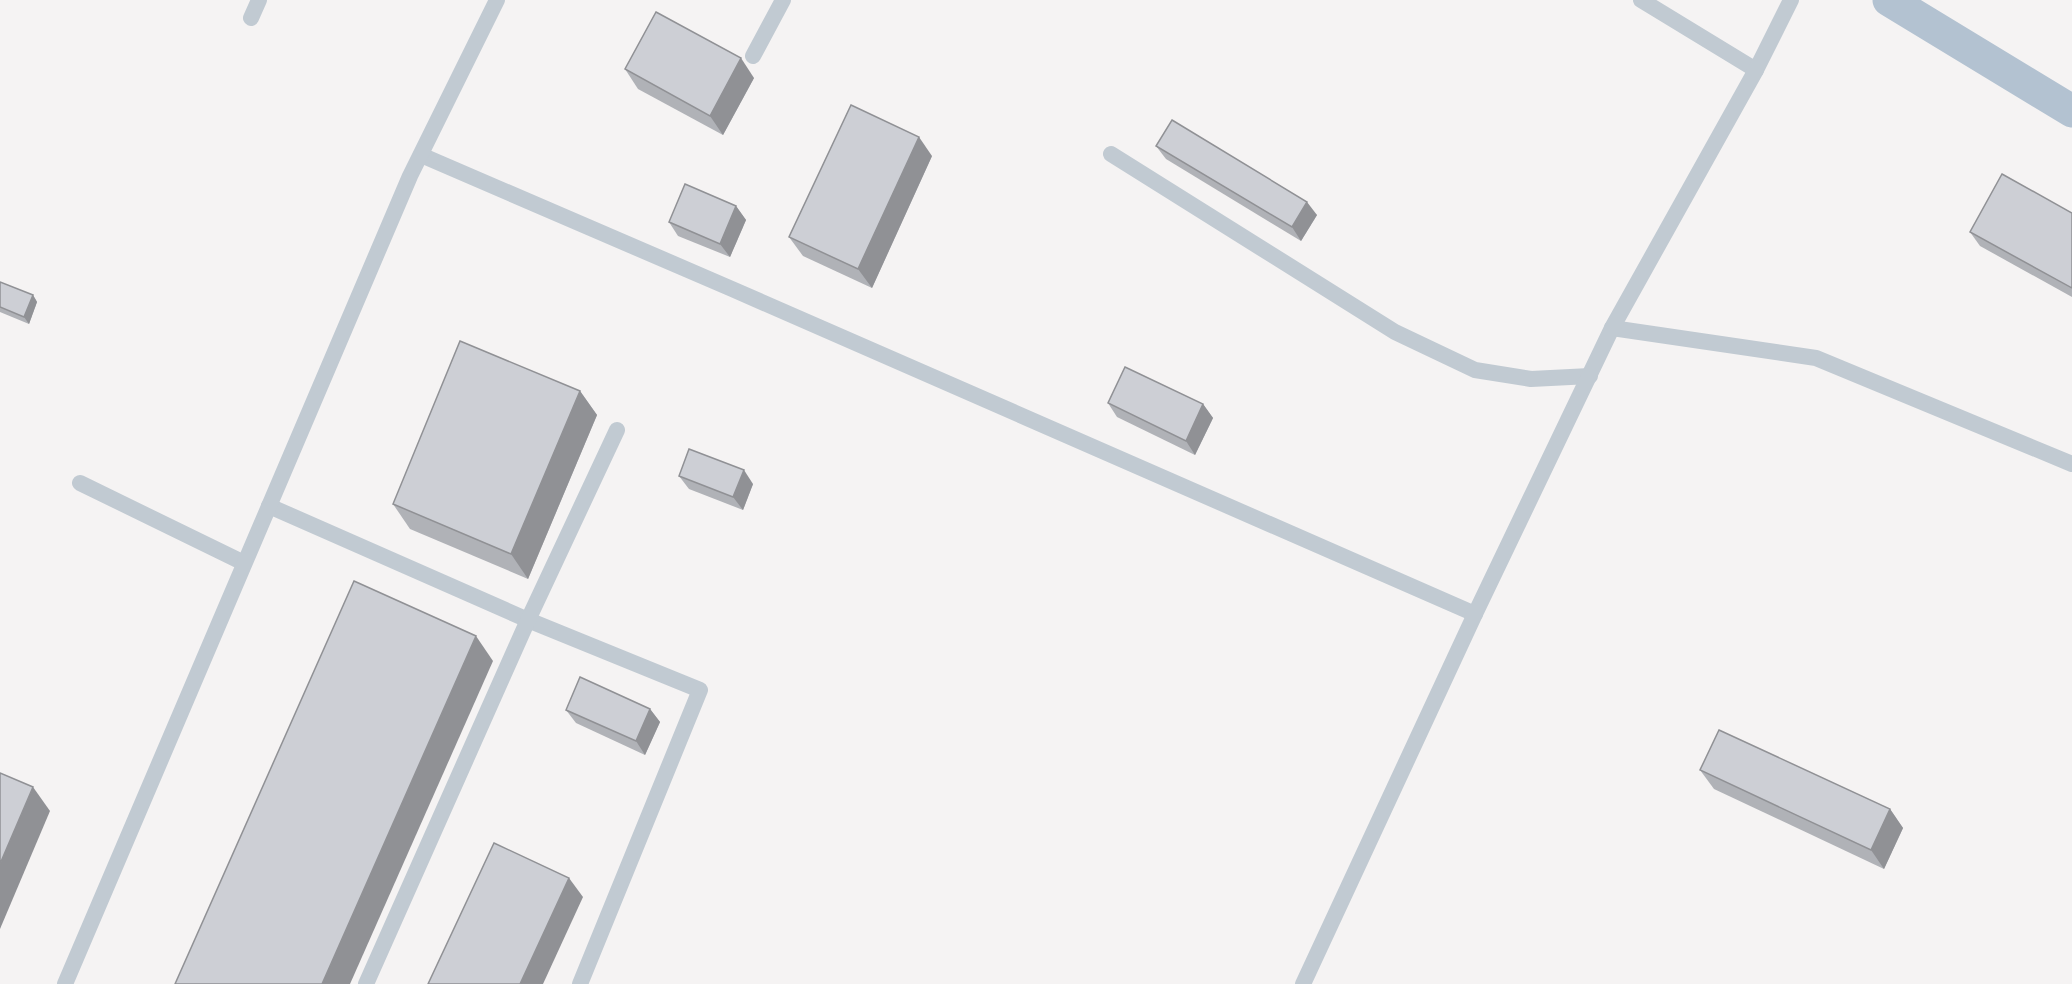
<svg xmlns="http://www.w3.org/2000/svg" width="2072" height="984" font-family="'Source Sans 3',sans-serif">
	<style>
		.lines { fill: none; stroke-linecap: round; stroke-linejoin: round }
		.lane { stroke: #c1cad2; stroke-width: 16 }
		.primary { stroke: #b3c2d1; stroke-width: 33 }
		.wall { fill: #b0b2b7 }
		.shaded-wall { fill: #909195 }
		.building { fill: #cdcfd5; stroke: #909195; stroke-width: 1.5 }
	</style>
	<rect width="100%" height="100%" fill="#f5f3f3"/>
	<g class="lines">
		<!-- lane -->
		<g class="lane">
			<polyline points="1641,0 1756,70"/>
			<polyline points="251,18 259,0"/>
			<polyline points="753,56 783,0"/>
			<polyline points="1111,154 1395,332 1475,370 1531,379 1590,376"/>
			<polyline points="421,155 732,289 1475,614"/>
			<polyline points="1612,328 1816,358 2072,464"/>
			<polyline points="80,483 244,563"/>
			<polyline points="269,506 528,620 700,690 580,984"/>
			<polyline points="65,984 410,176 497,0"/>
			<polyline points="366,984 528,620 617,430"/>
			<polyline points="1303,984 1475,614 1612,328 1756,70 1791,0"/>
		</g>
		<!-- primary -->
		<polyline class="primary" points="1889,0 2072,111"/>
	</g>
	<!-- wall -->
	<g class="wall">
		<polygon points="625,69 754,78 723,135 638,89"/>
		<polygon points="1156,146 1317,215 1301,241 1166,159"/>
		<polygon points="932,156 872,288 803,256 789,237"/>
		<polygon points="736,206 746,220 730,257 678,236 669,222"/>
		<polygon points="2072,213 2072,297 1980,246 1970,232"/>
		<polygon points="0,282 33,295 37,302 29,324 0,312"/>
		<polygon points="580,391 597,415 528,579 410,529 393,504"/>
		<polygon points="1108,403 1203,404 1213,418 1195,455 1117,417"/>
		<polygon points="679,476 753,484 743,510 689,489"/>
		<polygon points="650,709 660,722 645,755 576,723 566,710"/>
		<polygon points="1700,770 1890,809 1903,828 1884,869 1714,789"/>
	</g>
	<!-- shaded-wall -->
	<g class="shaded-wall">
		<polygon points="741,58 754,78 723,135 710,116"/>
		<polygon points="919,137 932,156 872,288 858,269"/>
		<polygon points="1307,202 1317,215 1301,241 1292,227"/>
		<polygon points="736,206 746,220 730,257 720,244"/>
		<polygon points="33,295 37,302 29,324 24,317"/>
		<polygon points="580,391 597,415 528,579 511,554"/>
		<polygon points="1203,404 1213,418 1195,455 1186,441"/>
		<polygon points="744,470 753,484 743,510 733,497"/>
		<polygon points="476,636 493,661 350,984 322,984"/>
		<polygon points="650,709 660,722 645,755 636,741"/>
		<polygon points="33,787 50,811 0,929 0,864"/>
		<polygon points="1890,809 1903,828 1884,869 1871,850"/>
		<polygon points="569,878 583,897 543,984 520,984"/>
	</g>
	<!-- building -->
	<g class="building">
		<polygon points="656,12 741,58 710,116 625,69"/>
		<polygon points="851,105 919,137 858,269 789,237"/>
		<polygon points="1172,120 1307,202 1292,227 1156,146"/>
		<polygon points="2002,174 2072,213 2072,288 1970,232"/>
		<polygon points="685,184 736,206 720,244 669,222"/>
		<polygon points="0,282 33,295 24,317 0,307"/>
		<polygon points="460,341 580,391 511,554 393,504"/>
		<polygon points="1125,367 1203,404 1186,441 1108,403"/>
		<polygon points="689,449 744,470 733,497 679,476"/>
		<polygon points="354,581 476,636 322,984 175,984"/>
		<polygon points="580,677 650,709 636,741 566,710"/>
		<polygon points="1719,730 1890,809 1871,850 1700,770"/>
		<polygon points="0,773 33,787 0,864"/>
		<polygon points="494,843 569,878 520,984 428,984"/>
	</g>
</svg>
